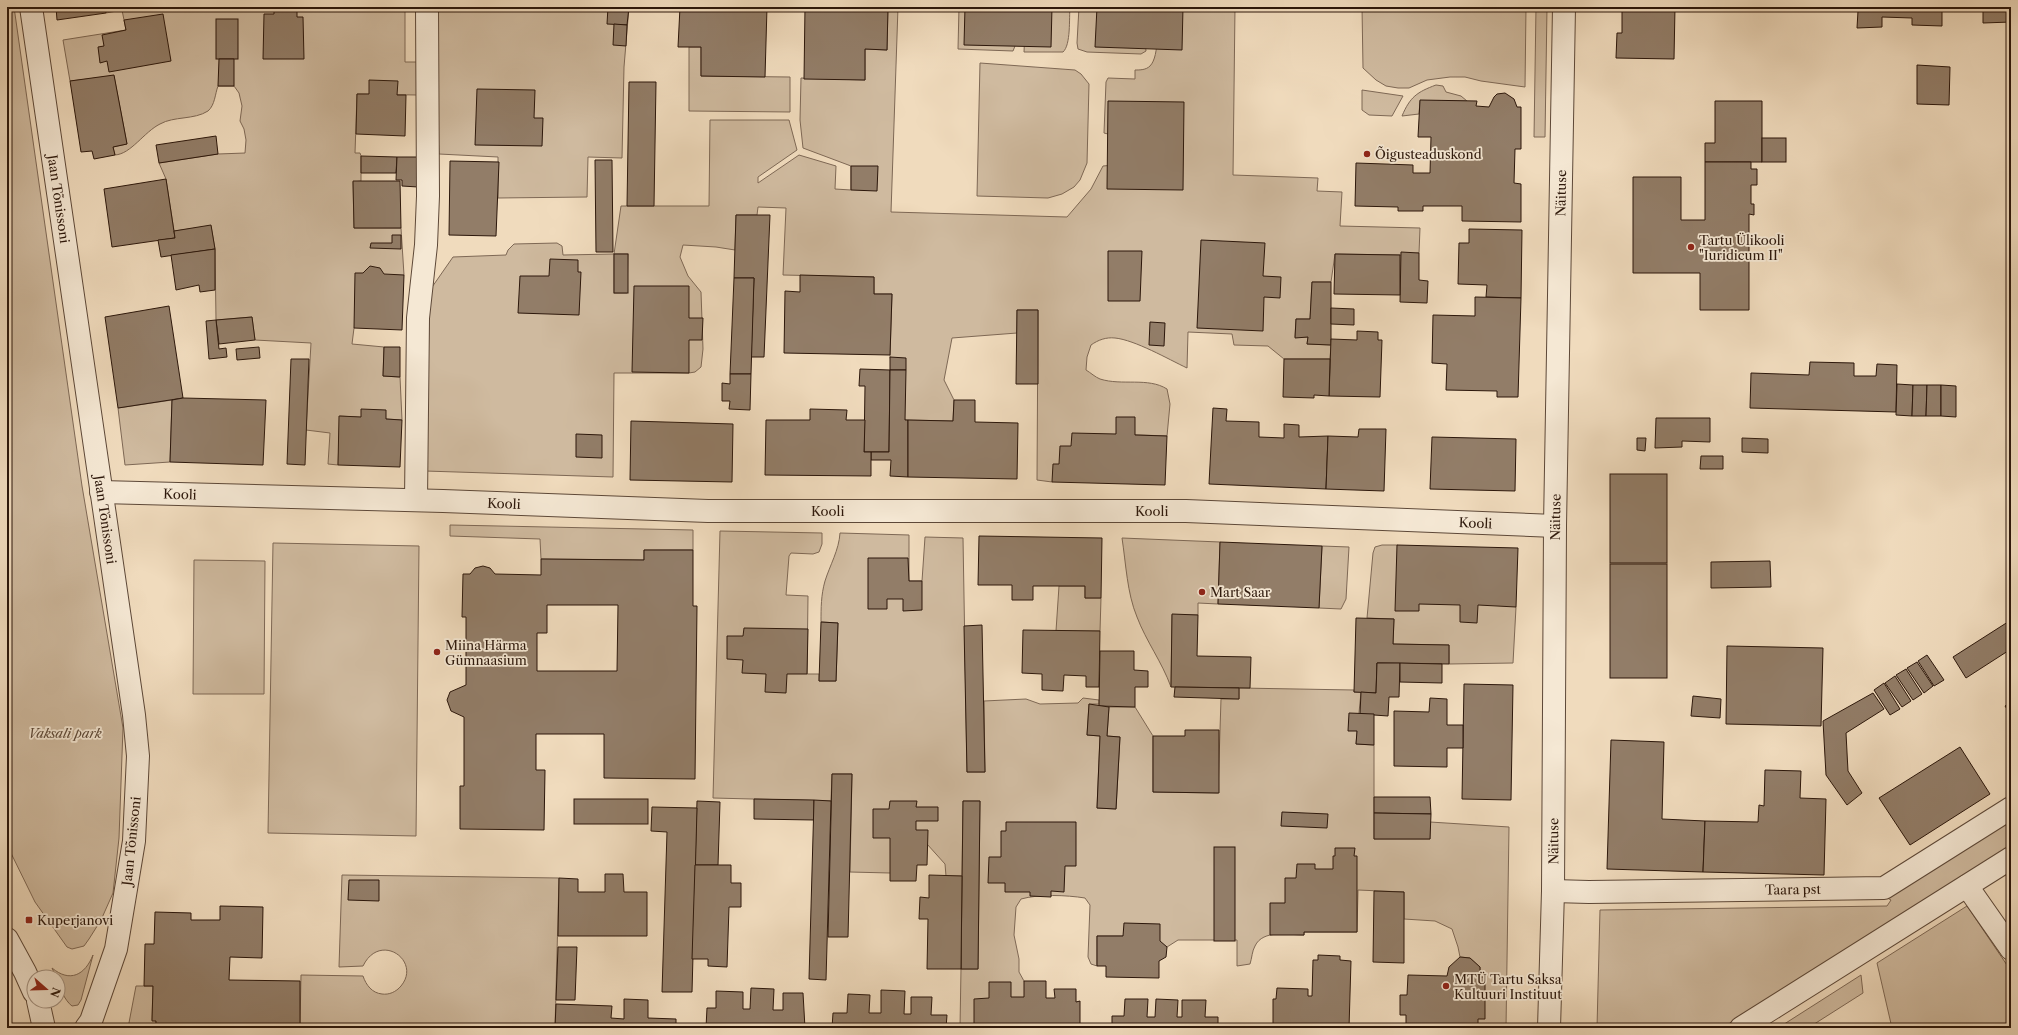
<svg xmlns="http://www.w3.org/2000/svg" width="2018" height="1035" font-family="'Libre Caslon Text',serif">
	<style>
		.green { fill: #cfba9f; stroke: #7e6855; fill-rule: evenodd }
		.building { fill: #927d68; stroke: #2c170b; fill-rule: evenodd }
		.lines { fill: none; stroke-linecap: round; stroke-linejoin: round }
		.minor-casing { stroke: #5d4838; stroke-width: 24 }
		.minor { stroke: #f5e8d4; stroke-width: 22 }
		.poi-dot { fill: #8f2418; stroke: #f5e8d4; stroke-width: 1.5 }
		.labels { text-anchor: middle; dominant-baseline: central; stroke-width: 3.5; stroke-linejoin: round; paint-order: stroke }
		.poi-label { font-size: 13px; fill: #2c170b; stroke: #f5e8d4; text-anchor: start }
		.street-label { font-size: 13px; fill: #2c170b; stroke: #f5e8d4 }
		.park-label { font-size: 13px; font-style: italic; fill: #5d4837; stroke: #f5e8d4 }
	</style>
	<rect width="100%" height="100%" fill="#f0dbbd"/>
	<filter id="stains"><feTurbulence type="fractalNoise" baseFrequency=".005" numOctaves="4"/><feColorMatrix values="0 0 0 0 .2 0 0 0 0 .09 0 0 0 0 .02 0 0 0 .5 -.17"/></filter>
	<radialGradient id="worn" r=".72"><stop offset=".6" stop-color="#630" stop-opacity="0"/><stop offset="1" stop-color="#630" stop-opacity=".3"/></radialGradient>
	<!-- green -->
	<g class="green">
		<polygon points="7,7 14,7 82,486 123,728 119,838 113,893 101,920 89,939 84,946 72,949 67,947 35,902 7,845"/>
		<path d="M105,7h300v55h12v33l-60,-1 -2,59h5l1,3v25l-8,1 1,46h47l3,47 -50,53 -2,16 32,3 -1,29 17,1 2,43 -62,-4 -2,49 -10,-1 2,-31 -24,-3 5,-87 -56,-3 -3,-23 -36,3 -1,-71 -4,-23 -37,5 -8,-52 -7,-16 59,-9 27,-1 1,-13 -2,-11 -4,-8 2,-15 -3,-13 -5,-7h-16c-3,8 -3,19 -10,25 -14,9 -34,5 -48,13 -16,8 -29,30 -45,31l-2,-8 14,-3 -13,-68 -44,5 -7,-41 63,-10 -4,-20 -16,3z"/>
		<polygon points="434,7 489,7 490,9 517,9 517,7 629,7 624,67 622,158 588,157 587,197 498,198 498,157 439,154 434,62"/>
		<path d="M888,7h10l-7,205 176,5 24,-28 12,-23 12,-1 -7,-31 -4,-1 2,-51 2,-4 27,1v-9c5,0 11,0 15,-4 10,-10 7,-45 7,-59h78l-2,168 85,3 -1,13 25,1 -2,34 80,2 -1,25 -19,2 -65,-1 -4,28h-19l-2,37h-14l-1,18h13l-1,7 24,1 -1,14h-46l-16,-13 -34,-1 -2,-11 -44,-2 -1,36c-19,-9 -52,-28 -72,-30 -9,-1 -17,2 -24,7l-4,12 -1,13c5,3 9,7 14,9 22,7 48,-2 67,10l3,15 -3,32 -51,-2 -64,48 -15,-2 1,-170h-21v23l-65,5 -8,42 10,20 -1,21 -48,-1 -15,-63 2,-63h-18v-17l-91,-2 3,-67 -28,-1 -1,8h-21l-1,35 -19,-3 -33,-2 -3,12 8,19 13,16 2,57 -2,18 -6,5 -6,1h-75l-1,104 -188,-6 5,-181 23,-33 53,-2 2,-5 6,-6 43,-1 5,3 1,9 51,-1 7,-48h88l1,-86h79l8,30 -39,27v6l41,-28 37,11 -1,23 16,1v-24l-48,-18 -3,-28 1,-42 64,2v-31l22,1zM614,254h14l-1,39h-13z"/>
		<polygon points="959,7 1009,7 1015,46 1013,51 958,49"/>
		<path d="M1026,7h44c-1,11 1,38 -7,45h-39z"/>
		<polygon points="1079,7 1142,7 1146,51 1141,54 1087,52 1078,49 1077,43"/>
		<polygon points="1362,7 1526,7 1525,87 1481,81 1465,77 1450,77 1427,80 1409,88 1398,88 1386,86 1376,80 1363,68"/>
		<polygon points="1536,7 1547,7 1545,137 1534,137"/>
		<polygon points="689,47 701,47 701,76 790,77 790,112 689,111"/>
		<polygon points="980,63 1075,70 1081,74 1089,84 1087,163 1080,180 1074,187 1062,194 1048,198 977,196"/>
		<path d="M1436,85l7,1 3,6 15,4 6,5h-47l-1,13 -17,2c8,-19 15,-24 34,-31z"/>
		<polygon points="1362,90 1403,96 1392,116 1369,115 1362,110"/>
		<polygon points="172,400 170,462 125,465 118,408"/>
		<polygon points="450,525 693,530 693,550 644,550 644,560 541,559 540,539 450,536"/>
		<path d="M720,531l102,2v11l-3,8 -6,2 -22,-1 -2,3 -3,39 22,1 -1,78h12v7h17l2,-58 -17,-1c0,-14 0,-27 4,-41 5,-16 14,-31 15,-48l69,2v46h13l3,-44 38,1 4,234h18l-1,-71 42,-2 14,5 38,-1 5,-5 16,2v4h-10l-2,31 13,1 -3,72 19,1 4,-72 -13,-1 2,-29h26l18,29v56l65,1 3,-94h18v-11l115,2v2h7l-5,52 18,1v94h56v-17l79,5 -3,201h-87l61,-51v-10l-10,-9 -10,-1 -2,-10 -6,-18 -17,-8 -31,-2v-27l-46,-2 -1,42h-53v3c-15,0 -41,-6 -49,11 -3,5 -3,12 -5,18l-13,2v-26h-59l-11,7 -44,-11h-26v30l-6,-2 -3,-7 2,-52 -5,-7c-19,-3 -46,-4 -64,1l-5,8 -2,28 5,24v13l31,56h-90l1,-59h17l2,-168h-17l-1,75h-16l-1,-12 -18,-20 -37,29 -40,-1 2,-98h-20l-1,27 -118,-3z"/>
		<path d="M1122,538l98,4 -2,62 -20,-1v12h-26l-1,72c-9,-25 -25,-46 -34,-70 -10,-24 -11,-53 -15,-79z"/>
		<polygon points="273,543 419,546 416,836 268,833"/>
		<polygon points="1382,545 1397,545 1516,607 1513,663 1449,664 1449,645 1393,644 1394,619 1367,618 1373,553 1375,547"/>
		<polygon points="1322,546 1349,547 1346,599 1341,609 1319,608"/>
		<polygon points="194,560 265,561 264,694 193,694"/>
		<polygon points="1059,586 1085,586 1085,598 1101,598 1100,631 1056,631"/>
		<polygon points="2011,819 2011,847 1722,1028 1597,1028 1600,910 1887,906 1891,900 1884,896"/>
		<path d="M342,875l217,3 -4,150h-255l1,-53 62,1c3,9 9,17 19,18 7,1 14,-2 19,-8 21,-25 -21,-55 -38,-20l-24,1z"/>
		<polygon points="1967,906 2011,971 2011,1028 1892,1028 1877,963"/>
		<path d="M93,955l-12,45 -3,5 -6,1c-7,-5 -14,-20 -14,-29h-2l-4,-9c18,15 33,7 41,-13z"/>
		<polygon points="1861,975 1863,993 1808,1028 1778,1028"/>
		<polygon points="136,986 153,986 152,1020 156,1021 156,1028 128,1028"/>
	</g>
	<!-- building -->
	<g class="building">
		<polygon points="56,7 105,7 106,13 57,20"/>
		<rect x="489" y="7" width="28" height="2"/>
		<polygon points="608,7 629,7 627,25 607,24"/>
		<polygon points="680,7 767,7 765,77 701,76 701,47 678,47"/>
		<polygon points="805,7 888,7 887,50 865,49 865,80 804,79"/>
		<polygon points="965,7 1052,7 1051,47 964,45"/>
		<polygon points="1097,7 1183,7 1182,50 1095,47"/>
		<polygon points="1622,7 1675,7 1674,59 1616,58 1617,33 1622,33"/>
		<polygon points="1855,7 1942,7 1942,26 1912,25 1912,18 1882,17 1882,27 1857,28 1858,11 1855,11"/>
		<polygon points="1983,7 2011,7 2011,22 1983,23"/>
		<polygon points="274,9 297,9 297,17 303,17 304,59 263,59 264,14 274,14"/>
		<polygon points="163,14 171,61 109,72 107,61 100,63 98,47 104,46 102,35 126,30 124,20"/>
		<rect x="216" y="19" width="22" height="40"/>
		<polygon points="614,24 627,25 626,46 613,45"/>
		<polygon points="219,59 234,59 234,86 218,86"/>
		<polygon points="1917,65 1950,67 1949,105 1917,104"/>
		<polygon points="114,75 127,144 113,147 115,155 94,159 92,151 81,152 70,81"/>
		<polygon points="369,80 398,81 397,95 406,95 405,136 356,134 357,94 369,94"/>
		<polygon points="629,82 656,82 654,206 627,206"/>
		<polygon points="477,89 535,90 534,118 543,118 542,146 475,145"/>
		<polygon points="1505,93 1514,99 1517,107 1521,107 1521,149 1515,149 1514,183 1521,184 1521,222 1462,221 1462,206 1423,206 1423,211 1398,211 1398,207 1355,206 1356,163 1413,165 1413,173 1430,173 1431,137 1418,137 1420,100 1477,101 1476,106 1489,107 1494,97 1497,94"/>
		<polygon points="1108,101 1184,102 1183,190 1107,189"/>
		<polygon points="1715,101 1762,101 1762,162 1705,162 1705,143 1715,143"/>
		<polygon points="216,136 218,154 159,163 156,145"/>
		<rect x="1762" y="138" width="24" height="24"/>
		<polygon points="361,156 397,157 396,173 361,173"/>
		<polygon points="397,157 419,157 418,187 402,186 402,180 396,180"/>
		<polygon points="595,160 612,160 613,252 596,252"/>
		<polygon points="450,161 499,162 496,236 449,235"/>
		<polygon points="1705,162 1751,162 1751,169 1757,169 1757,185 1751,185 1751,204 1754,204 1754,215 1749,214 1749,310 1700,310 1700,273 1633,273 1633,177 1681,177 1681,220 1705,220"/>
		<polygon points="851,166 878,166 877,191 851,190"/>
		<polygon points="166,179 175,238 112,247 104,189"/>
		<polygon points="353,181 400,181 401,228 354,228"/>
		<polygon points="736,215 770,215 764,357 751,357 754,278 734,278"/>
		<polygon points="211,225 215,249 161,257 158,240 175,238 174,231"/>
		<polygon points="1469,229 1522,230 1521,298 1486,297 1487,285 1458,284 1459,243 1469,243"/>
		<polygon points="392,235 401,235 401,249 370,248 371,243 392,243"/>
		<polygon points="1201,240 1265,243 1263,276 1281,277 1280,298 1264,297 1263,331 1197,328"/>
		<polygon points="215,249 215,290 200,292 199,285 176,290 171,255"/>
		<polygon points="1108,251 1142,251 1140,301 1108,301"/>
		<polygon points="1401,252 1419,253 1419,280 1428,281 1427,303 1400,302"/>
		<rect x="614" y="254" width="14" height="39"/>
		<polygon points="1335,254 1400,255 1400,295 1334,294"/>
		<polygon points="550,259 578,260 578,272 581,272 579,315 518,313 520,276 549,276"/>
		<polygon points="370,266 380,268 384,274 404,275 402,330 354,328 355,273 363,273"/>
		<polygon points="800,275 874,277 874,294 892,294 890,355 784,353 785,291 800,292"/>
		<polygon points="734,278 754,278 751,374 730,374"/>
		<polygon points="1312,282 1331,282 1331,345 1307,344 1308,337 1295,338 1296,319 1310,319"/>
		<polygon points="634,286 689,286 689,318 703,318 702,340 689,340 689,373 632,372"/>
		<polygon points="1475,297 1521,298 1518,397 1497,397 1497,391 1446,390 1447,364 1432,363 1433,315 1475,316"/>
		<polygon points="169,306 183,398 118,408 105,317"/>
		<polygon points="1331,308 1354,309 1354,325 1331,324"/>
		<polygon points="1017,310 1038,310 1038,384 1016,384"/>
		<polygon points="252,317 255,340 219,344 216,320"/>
		<polygon points="216,320 219,349 226,348 227,357 209,359 206,321"/>
		<polygon points="1150,322 1165,323 1164,346 1149,345"/>
		<polygon points="1357,331 1378,332 1378,340 1382,340 1380,397 1329,396 1331,339 1357,340"/>
		<polygon points="259,347 260,358 237,360 236,349"/>
		<polygon points="384,347 400,347 400,377 383,376"/>
		<polygon points="890,357 906,358 906,370 890,370"/>
		<polygon points="291,359 309,359 305,465 287,464"/>
		<polygon points="1284,359 1330,359 1329,396 1314,395 1314,398 1283,397"/>
		<polygon points="1810,362 1854,363 1854,376 1876,376 1877,364 1897,365 1896,412 1750,408 1751,373 1809,375"/>
		<polygon points="860,369 890,370 889,452 864,452 865,386 859,386"/>
		<polygon points="890,370 906,370 905,420 908,420 908,477 890,476 891,460 871,460 871,452 889,452"/>
		<polygon points="730,374 751,374 750,410 729,409 730,401 722,401 722,383 730,384"/>
		<polygon points="1897,384 1913,385 1912,416 1896,415"/>
		<polygon points="1913,385 1927,385 1926,416 1912,416"/>
		<polygon points="1927,385 1941,385 1941,416 1926,416"/>
		<polygon points="1941,385 1956,386 1956,417 1941,416"/>
		<polygon points="183,398 266,400 263,465 170,462 172,400"/>
		<polygon points="954,400 975,400 975,422 1018,423 1017,479 908,477 908,420 953,421"/>
		<polygon points="1213,408 1227,409 1226,421 1259,422 1259,437 1284,438 1284,424 1299,425 1299,437 1328,436 1326,489 1209,484"/>
		<polygon points="361,409 386,410 386,419 402,420 400,467 338,465 339,416 361,417"/>
		<polygon points="810,409 847,410 846,420 865,420 864,452 871,452 871,476 765,475 766,420 810,420"/>
		<polygon points="1116,417 1135,417 1135,435 1167,436 1165,485 1052,482 1053,464 1059,464 1060,446 1071,446 1072,433 1116,434"/>
		<polygon points="1656,418 1710,418 1710,442 1682,441 1682,447 1655,448"/>
		<polygon points="631,421 733,424 732,482 630,480"/>
		<polygon points="1359,429 1386,429 1384,491 1326,489 1328,436 1358,437"/>
		<polygon points="576,434 602,435 602,458 576,457"/>
		<polygon points="1432,437 1516,439 1515,491 1430,489"/>
		<polygon points="1637,438 1646,438 1645,451 1637,450"/>
		<polygon points="1742,438 1768,439 1768,453 1742,452"/>
		<polygon points="1701,456 1723,456 1723,469 1700,469"/>
		<rect x="1610" y="474" width="57" height="89"/>
		<polygon points="979,536 1102,538 1101,598 1085,598 1085,586 1033,586 1033,600 1012,600 1012,585 978,585"/>
		<polygon points="1220,542 1322,546 1319,608 1218,604"/>
		<polygon points="1397,545 1518,548 1516,607 1478,605 1477,623 1460,622 1460,605 1419,604 1419,611 1395,611"/>
		<path d="M644,550h49v56h4l-2,173 -91,-1v-44h-68v36h9l-1,60 -84,-1v-43h4v-69l-13,-6 -4,-11 3,-8 16,-7v-68h-4l1,-43h7l5,-6 8,-2 7,2 5,6 46,1v-16l103,1zM547,605h71l-1,66h-80v-38h10z"/>
		<polygon points="868,558 908,558 909,581 922,581 922,610 903,611 903,599 887,599 887,609 868,609"/>
		<polygon points="1770,561 1771,587 1711,588 1711,562"/>
		<rect x="1610" y="564" width="57" height="114"/>
		<polygon points="1172,614 1198,615 1197,656 1251,657 1250,688 1171,687"/>
		<polygon points="1356,618 1394,619 1393,644 1449,645 1449,664 1377,663 1376,693 1354,692"/>
		<polygon points="2011,620 2011,649 1966,678 1953,657"/>
		<polygon points="821,622 838,623 836,681 819,681"/>
		<polygon points="982,625 985,772 967,772 964,626"/>
		<polygon points="744,628 808,629 807,674 787,674 786,693 765,692 766,674 742,673 743,660 727,659 727,636 743,636"/>
		<polygon points="1023,630 1100,631 1099,687 1086,687 1086,676 1064,675 1063,691 1042,690 1042,674 1022,673"/>
		<polygon points="1727,646 1823,648 1821,726 1726,724"/>
		<polygon points="1100,651 1134,651 1134,670 1148,671 1148,687 1135,687 1135,707 1099,706"/>
		<polygon points="1927,655 1944,680 1934,686 1918,661"/>
		<polygon points="1917,662 1933,686 1924,693 1907,668"/>
		<polygon points="1377,663 1400,663 1399,697 1389,697 1388,716 1360,714 1361,692 1376,693"/>
		<polygon points="1400,663 1442,664 1442,683 1400,682"/>
		<polygon points="1906,669 1922,694 1913,700 1896,675"/>
		<polygon points="1895,676 1911,701 1902,707 1885,683"/>
		<polygon points="1884,683 1900,709 1890,715 1874,690"/>
		<polygon points="1464,684 1513,685 1511,800 1462,799"/>
		<polygon points="1175,687 1239,688 1239,699 1174,697"/>
		<polygon points="1873,693 1884,709 1846,733 1848,771 1862,793 1847,805 1826,775 1823,721"/>
		<polygon points="1693,696 1721,699 1720,718 1691,716"/>
		<polygon points="1430,698 1447,699 1447,725 1463,725 1463,748 1447,748 1447,767 1394,766 1394,711 1429,712"/>
		<polygon points="2011,702 2011,715 2005,706"/>
		<polygon points="1089,704 1109,707 1107,736 1120,737 1116,809 1097,808 1100,736 1087,735"/>
		<polygon points="1349,713 1374,714 1374,745 1356,744 1357,731 1348,731"/>
		<polygon points="1185,730 1219,730 1219,793 1153,792 1153,736 1185,736"/>
		<polygon points="1611,740 1664,742 1662,819 1705,821 1703,872 1607,869"/>
		<polygon points="1960,747 1990,794 1910,845 1879,798"/>
		<polygon points="1765,770 1801,771 1800,798 1826,799 1824,875 1703,872 1705,821 1758,822 1759,805 1764,806"/>
		<polygon points="832,774 852,774 848,937 828,937"/>
		<polygon points="1374,797 1430,797 1431,814 1374,813"/>
		<rect x="574" y="799" width="74" height="25"/>
		<polygon points="754,799 814,800 814,820 754,819"/>
		<polygon points="814,800 831,801 826,980 809,979"/>
		<polygon points="697,801 720,802 718,865 695,865"/>
		<polygon points="890,801 917,801 916,807 938,807 938,821 916,821 916,830 928,830 927,865 917,865 916,881 890,881 890,838 873,838 873,809 889,809"/>
		<polygon points="963,801 980,801 978,969 961,969"/>
		<polygon points="652,807 697,808 692,992 662,992 667,832 651,831"/>
		<polygon points="1282,812 1328,814 1327,828 1281,826"/>
		<polygon points="1374,813 1431,814 1430,839 1374,839"/>
		<polygon points="1006,822 1076,822 1076,866 1065,866 1064,892 1051,891 1051,897 1030,896 1030,892 1005,892 1005,883 988,883 989,857 1001,857 1001,831 1006,831"/>
		<rect x="1214" y="847" width="21" height="94"/>
		<polygon points="1335,848 1355,848 1354,856 1357,856 1357,932 1304,932 1304,935 1270,935 1270,903 1285,903 1285,878 1296,878 1297,864 1315,864 1315,869 1333,869 1333,856 1335,856"/>
		<polygon points="695,865 731,865 731,883 741,883 741,907 729,907 727,967 708,966 708,959 692,959"/>
		<polygon points="605,874 623,874 624,892 647,892 647,936 558,936 559,878 578,879 578,892 605,892"/>
		<polygon points="929,875 962,876 961,969 927,969 928,919 919,919 920,897 929,898"/>
		<polygon points="349,880 379,880 379,901 348,900"/>
		<polygon points="1374,891 1404,892 1404,963 1373,962"/>
		<polygon points="220,906 263,907 262,958 230,957 229,980 300,981 300,1028 156,1028 156,1021 152,1021 153,986 144,986 145,944 154,944 155,912 191,913 191,920 220,920"/>
		<polygon points="1124,923 1160,924 1160,941 1167,947 1166,957 1159,961 1159,978 1106,977 1106,966 1097,966 1097,936 1123,936"/>
		<polygon points="558,947 577,947 575,1000 556,1000"/>
		<polygon points="1318,955 1340,956 1340,960 1351,961 1349,1028 1273,1028 1273,999 1276,999 1277,988 1308,989 1308,996 1312,996 1313,960 1318,960"/>
		<polygon points="1460,957 1470,958 1480,967 1480,977 1485,977 1485,1019 1478,1019 1478,1028 1406,1028 1406,1015 1400,1015 1400,995 1407,995 1408,975 1447,976 1449,967"/>
		<polygon points="1024,981 1046,981 1046,998 1055,998 1054,989 1076,989 1076,1002 1080,1001 1080,1028 974,1028 974,999 989,998 989,982 1011,982 1011,997 1024,997"/>
		<polygon points="751,988 774,989 773,1010 783,1010 783,993 803,993 805,1028 706,1028 707,1008 716,1008 716,991 743,992 743,1009 750,1009"/>
		<polygon points="881,990 905,991 904,1014 911,1014 911,997 932,997 931,1015 947,1015 946,1028 832,1028 833,1013 847,1013 848,994 870,995 869,1013 881,1013"/>
		<polygon points="624,999 648,1000 648,1018 676,1019 676,1028 555,1028 556,1004 612,1006 611,1018 624,1019"/>
		<polygon points="1125,999 1148,999 1147,1017 1155,1017 1156,999 1178,1000 1177,1017 1182,1017 1182,1000 1206,1000 1205,1017 1218,1017 1218,1028 1112,1028 1112,1016 1124,1016"/>
	</g>
	<g class="lines">
		<defs>
			<g id="minor">
				<path id="s1" d="M31,7l103,708 4,41 -4,85 -18,108 -25,72 -5,7"/>
				<path id="s2" d="M101,492l342,9 265,10h478l369,15"/>
				<polyline points="416,500 418,318 426,245 428,196 427,7"/>
				<polyline points="1967,886 2011,949"/>
				<path id="s3" d="M1553,891l36,1 295,-4 127,-80"/>
				<polyline points="7,939 25,972 34,992"/>
				<polyline points="38,1001 44,1028"/>
				<path id="s4" d="M1549,1028l4,-137 2,-365 9,-519"/>
				<polyline points="1741,1028 2011,858"/>
			</g>
		</defs>
		<!-- minor casing -->
		<use href="#minor" class="minor-casing"/>
		<!-- minor -->
		<use href="#minor" class="minor"/>
	</g>
	<!-- markers -->
	<g class="poi-dot">
		<circle cx="1367" cy="154" r="4"/>
		<circle cx="1691" cy="247" r="4"/>
		<circle cx="1202" cy="592" r="4"/>
		<circle cx="437" cy="652" r="4"/>
		<rect x="25" y="916" width="8" height="8" rx="2"/>
		<circle cx="1446" cy="986" r="4"/>
	</g>
	<g class="labels">
		<!-- poi labels -->
		<g class="poi-label">
			<text x="1375" y="154">Õigusteaduskond</text>
			<text x="1699" y="240">Tartu Ülikooli<tspan x="1699" dy="15">"Iuridicum II"</tspan></text>
			<text x="1210" y="592">Mart Saar</text>
			<text x="445" y="645">Miina Härma<tspan x="445" dy="15">Gümnaasium</tspan></text>
			<text x="37" y="920">Kuperjanovi</text>
			<text x="1454" y="979">MTÜ Tartu Saksa<tspan x="1454" dy="15">Kultuuri Instituut</tspan></text>
		</g>
		<!-- street labels -->
		<g class="street-label">
			<text stroke="none"><textPath href="#s4" startOffset="835">Näituse</textPath></text>
			<text stroke="none"><textPath href="#s1" startOffset="194">Jaan Tõnissoni</textPath></text>
			<text stroke="none"><textPath href="#s2" startOffset="79">Kooli</textPath></text>
			<text stroke="none"><textPath href="#s2" startOffset="403">Kooli</textPath></text>
			<text stroke="none"><textPath href="#s2" startOffset="727">Kooli</textPath></text>
			<text stroke="none"><textPath href="#s2" startOffset="1051">Kooli</textPath></text>
			<text stroke="none"><textPath href="#s4" startOffset="511">Näituse</textPath></text>
			<text stroke="none"><textPath href="#s1" startOffset="518">Jaan Tõnissoni</textPath></text>
			<text stroke="none"><textPath href="#s2" startOffset="1375">Kooli</textPath></text>
			<text transform="translate(131 841) rotate(-84)">Jaan Tõnissoni</text>
			<text stroke="none"><textPath href="#s4" startOffset="187">Näituse</textPath></text>
			<text stroke="none"><textPath href="#s3" startOffset="240">Taara pst</textPath></text>
		</g>
		<!-- park labels -->
		<g class="park-label">
			<text x="65" y="733">Vaksali park</text>
		</g>
	</g>
	<!-- margin -->
	<rect width="2018" height="1035" fill="none" stroke="#f0dbbd" stroke-width="24"/>
	<rect x="8" y="8" width="2002" height="1019" fill="none" stroke="#2c170b" stroke-width="2"/>
	<rect x="12" y="12" width="1994" height="1011" fill="none" stroke="#2c170b"/>
	<!-- north arrow -->
	<g transform="translate(46 989) rotate(110)"><circle r="19" fill="#f5e8d4" stroke="#a59484"/>
	<path d="M0-3L7 15L0 10L-7 15Z" fill="#8f2418"/>
	<text y="-6" font-size="11" font-weight="bold" text-anchor="middle" fill="#2c170b">N</text>
	</g>
	<rect width="100%" height="100%" filter="url(#stains)"/>
	<rect width="100%" height="100%" fill="url(#worn)"/>
</svg>
